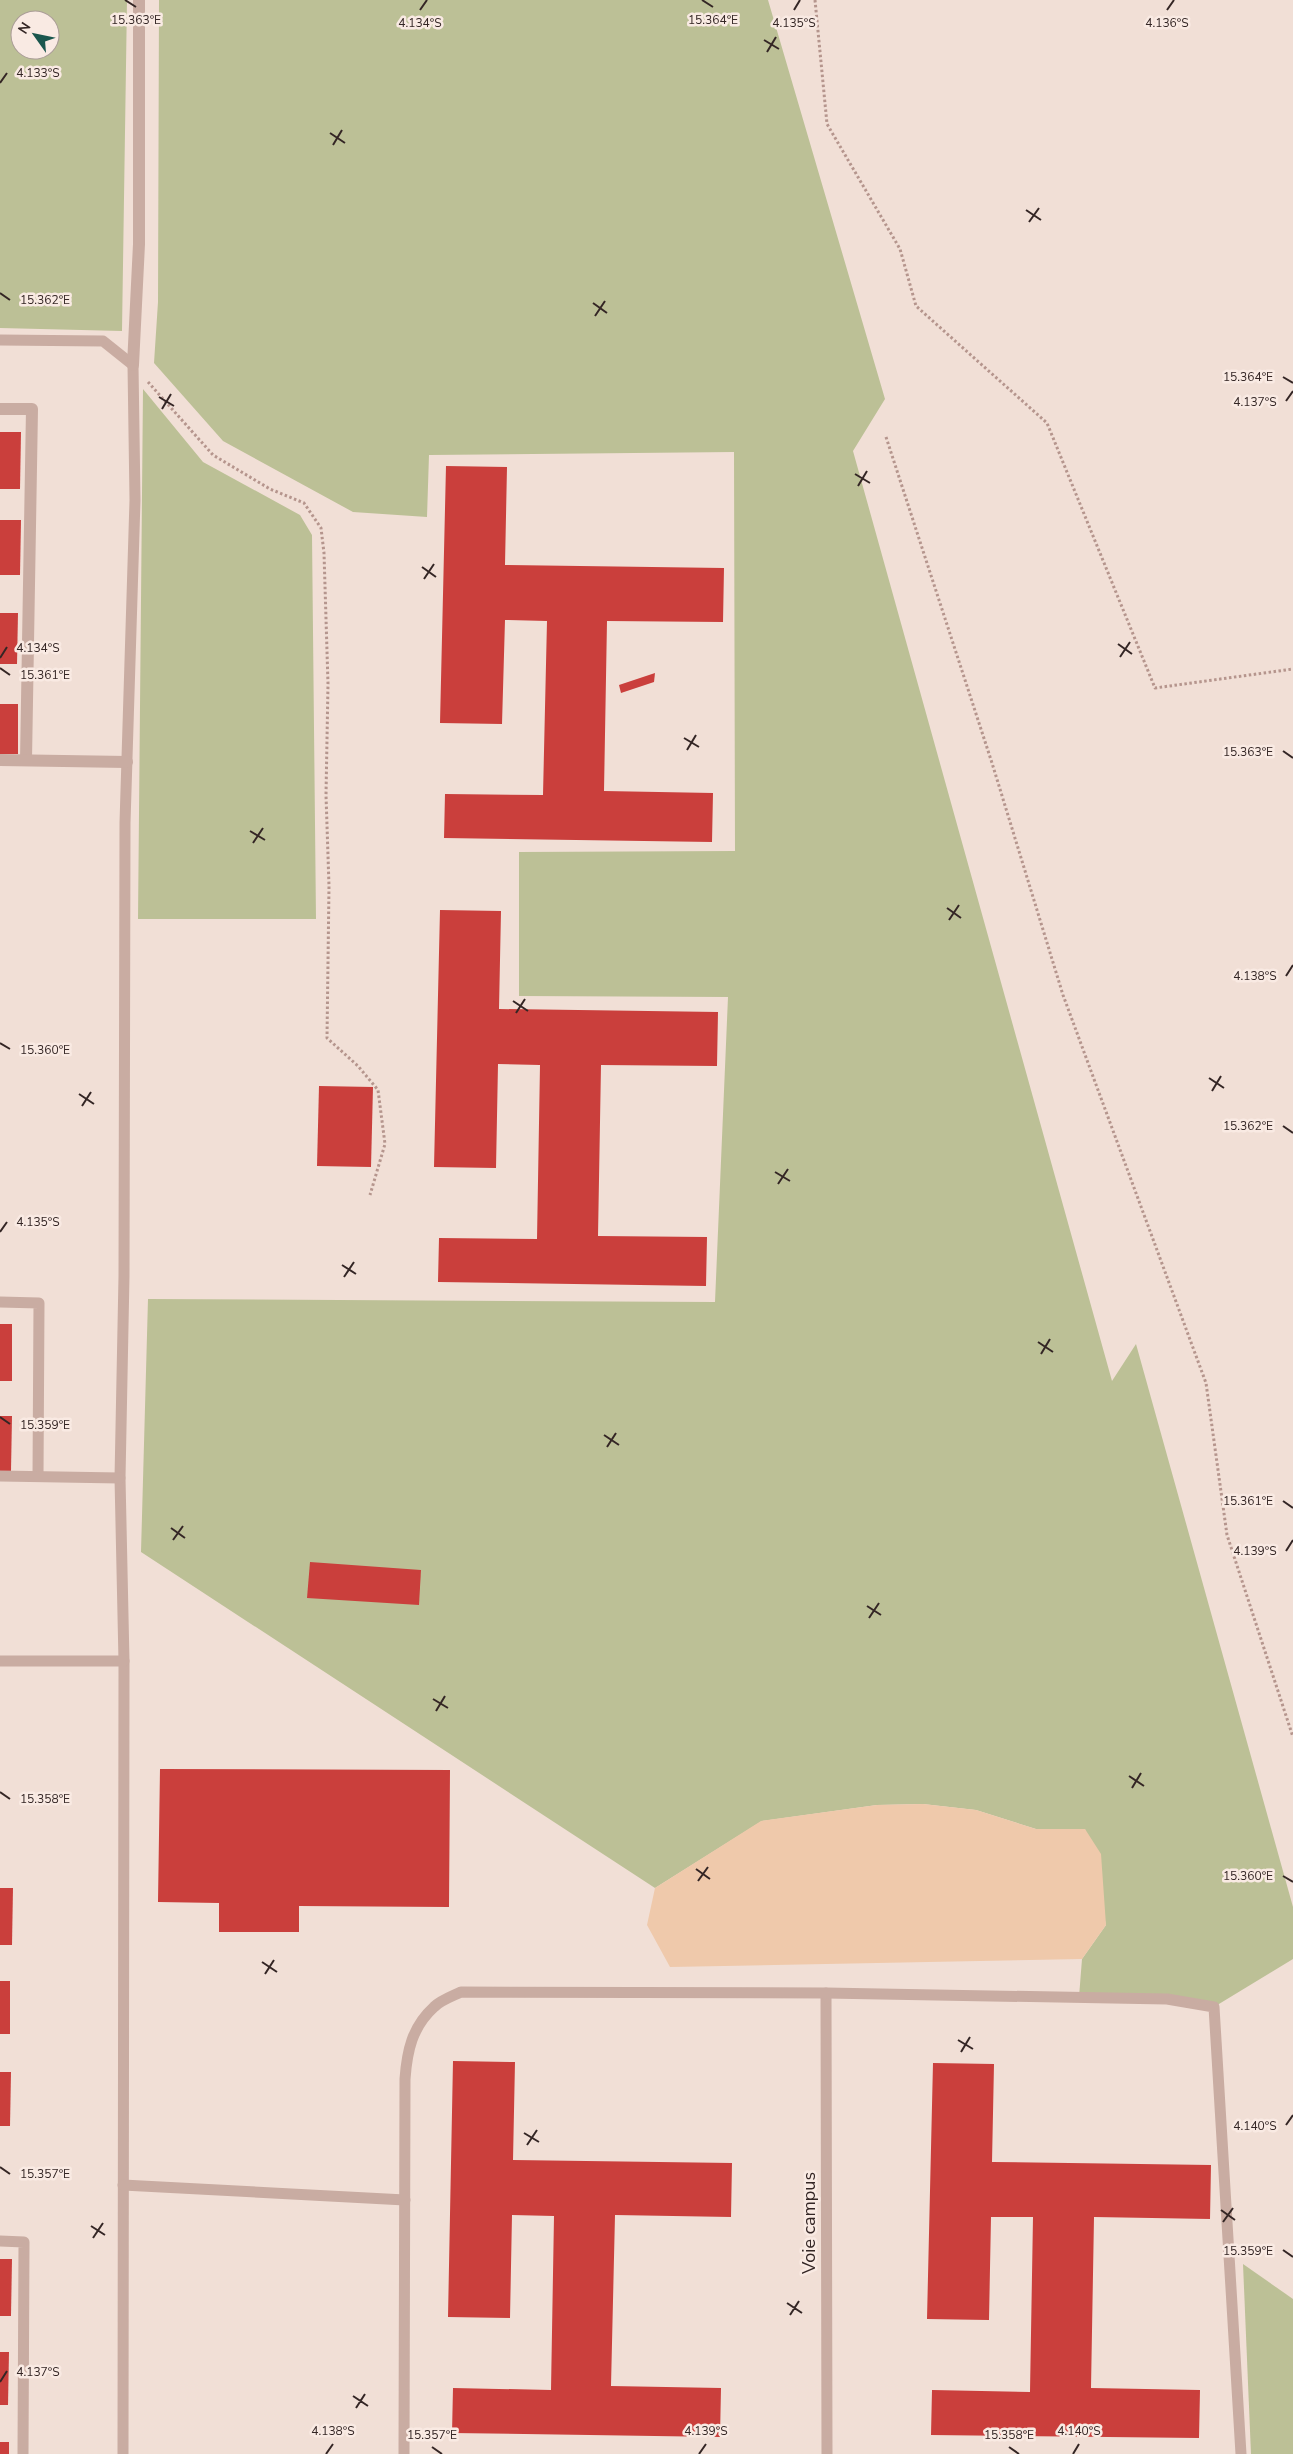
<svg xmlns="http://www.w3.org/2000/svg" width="1293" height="2454" font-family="'Nunito Sans',sans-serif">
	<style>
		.green { fill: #bcc096; fill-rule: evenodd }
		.sand { fill: #efc9ab }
		.building { fill: #ca3f3c }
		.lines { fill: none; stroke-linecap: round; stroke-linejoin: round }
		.path { stroke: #b5958d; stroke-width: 3; stroke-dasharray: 2.5 2.5; stroke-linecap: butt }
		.service { stroke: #c9aca2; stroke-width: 11 }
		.minor { stroke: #c9aca2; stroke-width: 12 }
		.ticks { fill: none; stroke: #342625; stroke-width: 2 }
		.labels { text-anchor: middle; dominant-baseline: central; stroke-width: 5; stroke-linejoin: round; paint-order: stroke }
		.street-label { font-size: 18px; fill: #342625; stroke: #f9eae3 }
		.ticks-label { font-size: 12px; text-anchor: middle; fill: #342625; stroke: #f9eae3; stroke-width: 5; stroke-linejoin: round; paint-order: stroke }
	</style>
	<rect width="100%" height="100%" fill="#f1dfd6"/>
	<!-- green -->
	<g class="green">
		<path d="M0,0h127l-5,331 -122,-3zM20,20h30v30h-30z"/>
		<polygon points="159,0 768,0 885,399 853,451 1112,1381 1136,1344 1293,1907 1293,1959 1214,2007 1079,1997 1082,1959 1106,1925 1085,1829 1036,1829 976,1810 923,1804 877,1805 762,1821 655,1888 141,1552 148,1299 715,1302 728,997 519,996 519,852 735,851 734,452 429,455 427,517 353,512 223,441 154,363 158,302"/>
		<polygon points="143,389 203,462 300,515 312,535 316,919 138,919"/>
		<polygon points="1243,2264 1293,2299 1293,2454 1251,2454"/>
	</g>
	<!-- sand -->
	<polygon class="sand" points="923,1804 976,1810 1036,1829 1085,1829 1101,1854 1106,1925 1082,1959 670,1967 647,1925 655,1888 761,1821 877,1805"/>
	<!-- building -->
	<g class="building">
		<polygon points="0,432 21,432 20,489 0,489"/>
		<polygon points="446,466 507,467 505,565 724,568 723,622 607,621 604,791 713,793 712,842 444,838 445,794 543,795 547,621 505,620 502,724 440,723"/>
		<polygon points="0,520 21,520 20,575 0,575"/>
		<polygon points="0,613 18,613 17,664 0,664"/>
		<polygon points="655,673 654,682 621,693 619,685"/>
		<rect x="0" y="704" width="18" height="50"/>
		<polygon points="440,910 501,911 499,1009 718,1012 717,1066 601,1065 598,1236 707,1237 706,1286 438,1282 439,1238 537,1239 540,1065 498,1064 496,1168 434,1167"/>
		<polygon points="319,1086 373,1087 371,1167 317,1166"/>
		<rect x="0" y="1324" width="12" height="57"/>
		<polygon points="0,1416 12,1416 11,1471 0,1471"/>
		<polygon points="310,1562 421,1570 419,1605 307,1598"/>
		<polygon points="160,1769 450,1770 449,1907 299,1906 299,1932 219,1932 219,1903 158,1902"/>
		<polygon points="0,1888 13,1888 12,1945 0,1945"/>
		<rect x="0" y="1981" width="10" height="53"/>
		<polygon points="453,2061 515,2062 513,2160 732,2163 731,2217 615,2215 611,2386 721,2388 720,2437 452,2433 453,2388 551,2390 554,2216 512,2215 510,2318 448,2317"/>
		<polygon points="933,2063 994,2064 992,2162 1211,2165 1210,2219 1094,2217 1091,2388 1200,2390 1199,2438 931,2435 932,2390 1030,2392 1033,2217 991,2217 989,2320 927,2319"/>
		<polygon points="0,2072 11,2072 10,2126 0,2126"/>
		<polygon points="0,2259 12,2259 11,2316 0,2316"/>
		<polygon points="0,2352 9,2352 8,2405 0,2405"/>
		<rect x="0" y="2442" width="9" height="12"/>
	</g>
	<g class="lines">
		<!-- path -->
		<g class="path">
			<polyline points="815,0 827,124 900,249 916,306 1047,423 1155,688 1293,669"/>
			<polyline points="148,382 213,455 270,489 304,503 321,528 324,553 328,684 326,795 329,886 327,1038 358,1066 378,1090 385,1144 370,1195"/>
			<polyline points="886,437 992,763 1063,995 1206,1383 1227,1535 1293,1737"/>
		</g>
		<!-- service -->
		<g class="service">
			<polyline points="0,340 103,341 133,365 135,500 125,823 124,1276 120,1478 124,1661 123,2454"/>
			<polyline points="0,1302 39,1303 38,1476"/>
			<polyline points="0,1476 120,1478"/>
			<polyline points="0,1661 124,1661"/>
			<polyline points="826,1993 827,2454"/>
			<polyline points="123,2185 405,2200"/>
			<polyline points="0,2241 24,2242 23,2454"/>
			<path d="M404,2454l1,-375c2,-28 7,-52 29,-72 7,-7 19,-11 27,-15l365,1 341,6 47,8 27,447"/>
		</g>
		<!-- minor -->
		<g class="minor">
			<polyline points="133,365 139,244 139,0"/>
			<polyline points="0,409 32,409 26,760"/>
			<polyline points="0,760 127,762"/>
		</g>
	</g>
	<!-- ticks -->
	<path class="ticks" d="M125,0l11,7M702,0l11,7M420,10l7,-10M794,10l6,-10M1167,10l7,-10M764,40l15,9M767,52l9,-15M0,83l7,-10M330,133l15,10M333,145l9,-15M1026,210l15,10M1029,222l10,-14M0,293l10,7M593,303l14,10M595,316l10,-15M1283,377l10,6M159,397l15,9M1286,401l7,-10M162,409l9,-15M855,474l15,9M858,486l9,-15M422,567l14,10M424,579l10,-15M1118,644l14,10M1120,657l10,-15M0,658l7,-11M0,668l10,7M684,738l15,9M687,750l9,-15M1283,751l10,7M250,831l15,9M253,843l10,-15M947,908l14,10M949,920l10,-15M1286,976l7,-11M513,1001l15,10M516,1013l9,-14M0,1043l10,6M1209,1078l15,10M1212,1091l9,-15M79,1094l15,10M82,1106l9,-14M1283,1126l10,7M775,1172l15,9M778,1184l10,-15M0,1232l7,-10M342,1265l14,9M344,1277l10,-15M1038,1342l15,10M1041,1354l9,-15M0,1417l10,7M604,1435l15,10M607,1447l9,-14M1283,1501l10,7M171,1528l14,10M173,1540l10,-14M1286,1551l7,-11M867,1606l14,9M869,1618l10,-15M433,1699l15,9M436,1711l9,-15M1129,1776l15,10M1132,1788l9,-15M0,1792l10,7M696,1869l14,10M1283,1876l10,6M698,1881l10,-14M262,1962l15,10M265,1974l9,-14M958,2040l15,9M961,2052l9,-15M1286,2125l7,-10M524,2133l15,9M527,2145l10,-15M0,2167l10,7M1221,2210l14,10M1223,2222l10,-14M91,2226l14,9M93,2238l10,-15M1283,2250l10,7M787,2303l15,10M790,2315l9,-14M0,2382l7,-11M353,2396l15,10M356,2408l9,-14M432,2447l10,7M1009,2447l10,7M326,2454l7,-10M699,2454l7,-10M1073,2454l6,-10"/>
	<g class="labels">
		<!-- street labels -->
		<g class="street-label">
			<text transform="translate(809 2223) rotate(-90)">Voie campus</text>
		</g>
	</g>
	<g class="ticks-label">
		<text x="136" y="24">15.363°E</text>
		<text x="713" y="24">15.364°E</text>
		<text x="420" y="27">4.134°S</text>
		<text x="794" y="27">4.135°S</text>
		<text x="1167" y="27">4.136°S</text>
		<text x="38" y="77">4.133°S</text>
		<text x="45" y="304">15.362°E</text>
		<text x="1248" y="381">15.364°E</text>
		<text x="1255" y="406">4.137°S</text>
		<text x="38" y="652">4.134°S</text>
		<text x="45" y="679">15.361°E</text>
		<text x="1248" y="756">15.363°E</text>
		<text x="1255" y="980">4.138°S</text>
		<text x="45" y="1054">15.360°E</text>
		<text x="1248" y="1130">15.362°E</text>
		<text x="38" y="1226">4.135°S</text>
		<text x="45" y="1429">15.359°E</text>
		<text x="1248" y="1505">15.361°E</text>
		<text x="1255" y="1555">4.139°S</text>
		<text x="45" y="1803">15.358°E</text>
		<text x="1248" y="1880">15.360°E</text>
		<text x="1255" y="2130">4.140°S</text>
		<text x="45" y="2178">15.357°E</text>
		<text x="1248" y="2255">15.359°E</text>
		<text x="38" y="2376">4.137°S</text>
		<text x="333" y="2435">4.138°S</text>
		<text x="706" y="2435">4.139°S</text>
		<text x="1079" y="2435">4.140°S</text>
		<text x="432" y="2439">15.357°E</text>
		<text x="1009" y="2439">15.358°E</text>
	</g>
	<!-- north arrow -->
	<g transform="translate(35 35) rotate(303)"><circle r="24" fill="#f9eae3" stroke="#aa9c97"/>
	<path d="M0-4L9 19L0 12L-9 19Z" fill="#1a564d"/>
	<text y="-8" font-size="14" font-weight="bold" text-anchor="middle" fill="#342625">N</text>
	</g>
</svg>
